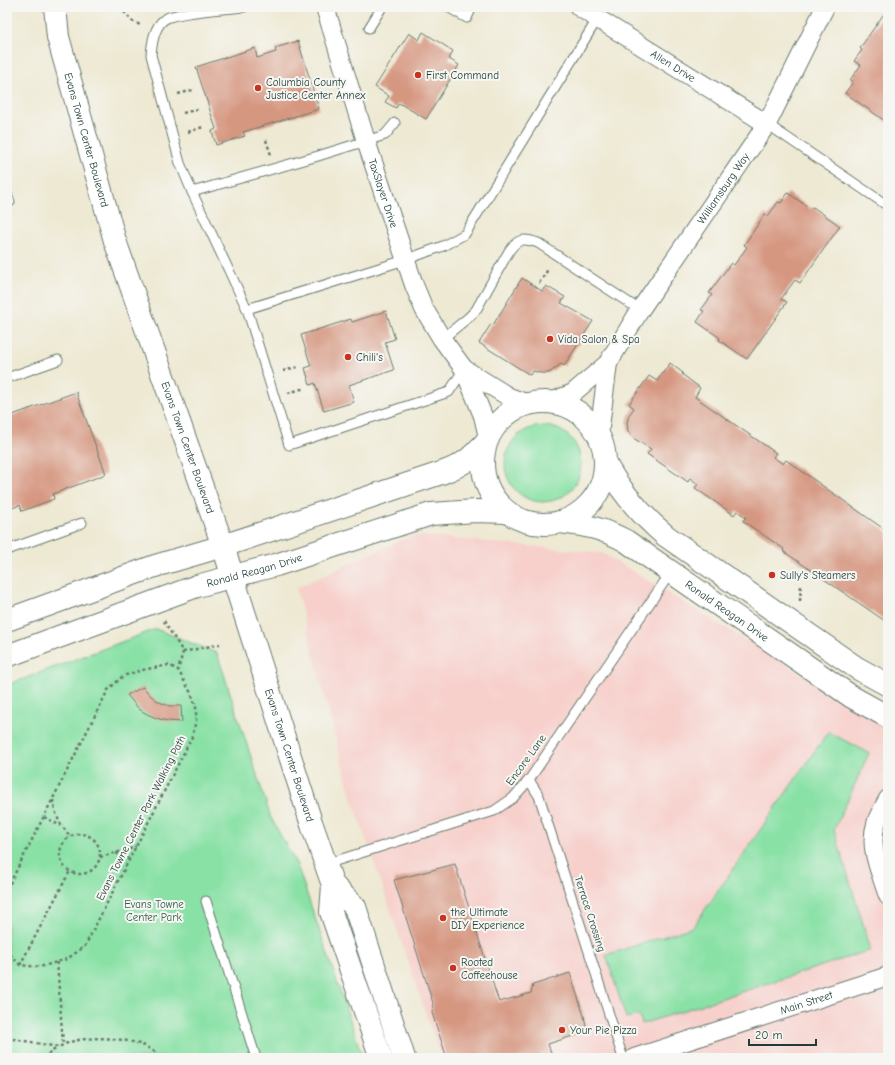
<svg xmlns="http://www.w3.org/2000/svg" width="895" height="1065" font-family="'Comic Neue',sans-serif">
	<style>
		.built { fill: #f7d0cc }
		.green { fill: #89e1a6; stroke: #548f6d }
		.building { fill: #d69781 }
		.lines { fill: none; stroke-linecap: round; stroke-linejoin: round }
		.service-casing { stroke: #67796c; stroke-width: 11 }
		.minor-casing { stroke: #67796c; stroke-width: 20 }
		.tertiary-casing { stroke: #67796c; stroke-width: 24 }
		.path { stroke: #67796c; stroke-width: 2.5; stroke-dasharray: 3 3; stroke-linecap: butt }
		.service { stroke: #fff; stroke-width: 9 }
		.minor { stroke: #fff; stroke-width: 18 }
		.tertiary { stroke: #fff; stroke-width: 22 }
		.poi-dot { fill: #c8321e; stroke: #f6f6f2; stroke-width: 1.5 }
		.labels { text-anchor: middle; dominant-baseline: central; stroke-width: 4; stroke-linejoin: round; paint-order: stroke }
		.street-label { font-size: 11px; fill: #1f3d34; stroke: #f6f6f2 }
		.poi-label { font-size: 11px; fill: #1f3d34; stroke: #f6f6f2; text-anchor: start }
		.park-label { font-size: 11px; fill: #345e4b; stroke: #f6f6f2 }
	</style>
	<rect width="100%" height="100%" fill="#f6f6f2"/>
	<filter id="ink" filterUnits="userSpaceOnUse"><feTurbulence type="fractalNoise" baseFrequency=".025" numOctaves="2"/><feDisplacementMap in="SourceGraphic" scale="8" xChannelSelector="R" yChannelSelector="G"/><feConvolveMatrix kernelMatrix="1 2 1 2 8 2 1 2 1" color-interpolation-filters="sRGB"/></filter>
	<filter id="wash" filterUnits="userSpaceOnUse"><feTurbulence type="fractalNoise" baseFrequency=".012" numOctaves="4" result="noise"/><feDisplacementMap in="SourceGraphic" scale="16" xChannelSelector="R" yChannelSelector="G"/><feGaussianBlur stdDeviation="0.9" result="paint"/><feColorMatrix in="noise" values="0 0 0 0 0 0 0 0 0 0 0 0 0 0 0 0 0 1.4 0 .05"/><feComposite in="paint" operator="in"/></filter>
	<g filter="url(#wash)">
		<rect width="100%" height="100%" fill="#eee9d3"/>
		<!-- built -->
		<polygon class="built" points="413,535 602,553 888,726 888,1058 441,1058 349,789 296,588"/>
		<!-- green -->
		<g class="green">
			<circle cx="543" cy="464" r="38"/>
			<polygon points="156,629 217,653 271,818 297,865 363,1058 7,1058 7,685"/>
			<polygon points="828,732 869,753 834,830 871,950 642,1024 639,1015 626,1018 606,955 693,927"/>
		</g>
		<g id="blocks">
			<!-- building -->
			<g class="building">
				<polygon points="888,8 888,123 845,93 853,82 850,80 861,65 854,61 862,50 860,48"/>
				<polygon points="423,32 453,51 449,59 459,65 426,119 399,103 396,108 385,102 389,96 375,87 409,33 419,40"/>
				<polygon points="298,41 319,109 243,132 245,136 216,145 212,131 216,129 196,67 255,48 257,58 276,52 275,48"/>
				<polygon points="788,193 811,209 813,207 840,226 800,283 795,280 781,299 787,302 747,359 719,340 720,338 697,322 704,311 701,310 712,295 709,293 731,263 734,265 747,247 744,245 765,214 768,216 778,202 781,203"/>
				<polygon points="522,278 542,291 546,286 565,297 561,303 593,321 564,366 561,364 549,373 540,373 533,371 530,375 479,343 491,324 493,325"/>
				<polygon points="386,311 395,339 385,342 394,370 349,385 354,402 324,411 315,383 310,385 305,368 311,366 301,335 351,319 352,322"/>
				<polygon points="670,363 683,373 682,374 700,388 695,397 776,453 773,457 783,464 786,460 888,532 888,623 783,551 784,549 743,521 746,517 737,511 734,515 695,488 698,484 690,478 688,482 647,454 651,449 633,438 628,431 627,423 629,415 634,408 629,404 649,376 657,381"/>
				<polygon points="76,392 106,474 53,494 54,499 22,511 20,505 7,510 7,417"/>
				<polygon points="143,687 151,696 159,702 170,706 181,706 182,722 168,721 156,718 147,714 139,709 127,695"/>
				<polygon points="455,864 496,993 499,1002 531,993 533,985 570,973 584,1016 586,1026 582,1033 548,1044 551,1053 535,1058 447,1058 432,1013 433,1003 394,880"/>
			</g>
		</g>
	</g>
	<g filter="url(#ink)">
		<use href="#blocks" fill-opacity="0" stroke="#67796c" stroke-width="1"/>
		<g class="lines">
			<defs>
				<g id="service">
					<path d="M244,7c-17,2 -66,4 -79,12 -11,7 -13,24 -14,36l29,108 12,29 55,117 42,136 160,-53 15,-23"/>
					<polyline points="448,7 467,18 472,7"/>
					<polyline points="369,28 382,7"/>
					<polyline points="767,124 888,206"/>
					<polyline points="192,192 318,156 385,135 395,123"/>
					<polyline points="7,194 10,202 7,203"/>
					<polyline points="247,309 405,260 443,246 465,234 598,18"/>
					<path d="M442,339l27,-22 7,-7 33,-59c9,-13 15,-13 29,-8l102,67"/>
					<polyline points="7,378 58,360"/>
					<polyline points="7,550 82,523"/>
					<polyline points="529,780 539,796 623,1058"/>
					<polyline points="326,864 494,811 513,798 529,780 671,572"/>
					<polyline points="206,901 256,1058"/>
				</g>
				<g id="minor">
					<path id="s1" d="M325,7l41,134 48,144 10,24 18,30 22,30 19,47 5,21"/>
					<path id="s2" d="M579,7l188,117"/>
					<polyline points="464,369 509,397 528,404"/>
					<path id="s3" d="M551,402l22,-9 35,-30 32,-53 127,-186 58,-117"/>
					<polyline points="599,435 608,363"/>
					<path d="M888,799c-4,8 -10,16 -12,25 -8,24 5,49 12,72"/>
					<path id="s4" d="M634,1058l254,-82"/>
				</g>
				<g id="tertiary">
					<path id="s5" d="M55,7l3,30 57,204 108,305 89,279 21,60 -2,27 50,146"/>
					<circle cx="544" cy="463" r="61"/>
					<path d="M605,463c16,29 36,52 61,73l191,132 31,17"/>
					<path id="s6" d="M560,522c26,3 42,6 66,19l226,156 36,20"/>
					<path d="M7,620l148,-54 68,-20 221,-74c21,-8 27,-14 42,-30"/>
					<path id="s7" d="M7,656l190,-70 79,-21 155,-51 45,-3 31,1"/>
					<polyline points="333,885 355,907 404,1058"/>
				</g>
			</defs>
			<!-- service casing -->
			<use href="#service" class="service-casing"/>
			<!-- minor casing -->
			<use href="#minor" class="minor-casing"/>
			<!-- tertiary casing -->
			<use href="#tertiary" class="tertiary-casing"/>
			<!-- path -->
			<g class="path">
				<polyline points="120,7 132,21 142,26"/>
				<polyline points="178,94 193,90"/>
				<polyline points="183,113 198,109"/>
				<polyline points="188,132 203,127"/>
				<polyline points="266,140 271,155"/>
				<polyline points="539,283 549,268"/>
				<polyline points="283,371 298,367"/>
				<polyline points="288,393 305,388"/>
				<polyline points="800,601 801,586"/>
				<polyline points="164,621 183,652 178,670"/>
				<polyline points="183,652 220,644"/>
				<path d="M53,800c3,17 6,24 18,37"/>
				<polyline points="44,817 61,826"/>
				<circle cx="80" cy="854" r="20"/>
				<polyline points="116,853 129,859"/>
				<polyline points="100,857 130,849 136,846"/>
				<polyline points="7,889 108,690 123,676 142,670 169,665 178,670 191,693 196,707 196,721 192,737 85,946 67,959 40,967 20,965 7,951"/>
				<polyline points="57,962 63,1044"/>
				<polyline points="20,965 70,871"/>
				<path d="M7,1038l52,9c21,-13 64,-10 86,-1 6,3 13,8 18,12"/>
				<polyline points="43,1058 58,1047"/>
			</g>
			<!-- service -->
			<use href="#service" class="service"/>
			<!-- minor -->
			<use href="#minor" class="minor"/>
			<!-- tertiary -->
			<use href="#tertiary" class="tertiary"/>
		</g>
	</g>
	<!-- markers -->
	<g class="poi-dot">
		<circle cx="418" cy="75" r="4"/>
		<circle cx="258" cy="88" r="4"/>
		<circle cx="550" cy="339" r="4"/>
		<circle cx="348" cy="357" r="4"/>
		<circle cx="772" cy="575" r="4"/>
		<circle cx="443" cy="918" r="4"/>
		<circle cx="453" cy="968" r="4"/>
		<circle cx="562" cy="1030" r="4"/>
	</g>
	<g class="labels">
		<!-- street labels -->
		<g class="street-label">
			<text stroke="none"><textPath href="#s2" startOffset="111">Allen Drive</textPath></text>
			<text stroke="none"><textPath href="#s5" startOffset="137">Evans Town Center Boulevard</textPath></text>
			<text stroke="none"><textPath href="#s3" startOffset="279">Williamsburg Way</textPath></text>
			<text stroke="none"><textPath href="#s1" startOffset="195">TaxSlayer Drive</textPath></text>
			<text stroke="none"><textPath href="#s5" startOffset="461">Evans Town Center Boulevard</textPath></text>
			<text stroke="none"><textPath href="#s7" startOffset="262">Ronald Reagan Drive</textPath></text>
			<text stroke="none"><textPath href="#s6" startOffset="192">Ronald Reagan Drive</textPath></text>
			<text stroke="none"><textPath href="#s5" startOffset="785">Evans Town Center Boulevard</textPath></text>
			<text transform="translate(526 760) rotate(-54)">Encore Lane</text>
			<text transform="translate(141 818) rotate(-63)">Evans Towne Center Park Walking Path</text>
			<text transform="translate(590 914) rotate(72)">Terrace Crossing</text>
			<text stroke="none"><textPath href="#s4" startOffset="181">Main Street</textPath></text>
		</g>
		<!-- poi labels -->
		<g class="poi-label">
			<text x="426" y="75">First Command</text>
			<text x="266" y="82">Columbia County<tspan x="266" dy="13">Justice Center Annex</tspan></text>
			<text x="558" y="339">Vida Salon &amp; Spa</text>
			<text x="356" y="357">Chili's</text>
			<text x="780" y="575">Sully's Steamers</text>
			<text x="451" y="912">the Ultimate<tspan x="451" dy="13">DIY Experience</tspan></text>
			<text x="461" y="962">Rooted<tspan x="461" dy="13">Coffeehouse</tspan></text>
			<text x="570" y="1030">Your Pie Pizza</text>
		</g>
		<!-- park labels -->
		<g class="park-label">
			<text x="154" y="904">Evans Towne<tspan x="154" dy="13">Center Park</tspan></text>
		</g>
	</g>
	<!-- margin -->
	<rect width="895" height="1065" fill="none" stroke="#f6f6f2" stroke-width="24"/>
	<!-- scale -->
	<path d="M749 1039v6h67v-6" fill="none" stroke="#1f3d34" stroke-width="2"/>
	<text x="755" y="1039" font-size="12" fill="#1f3d34" stroke="#f6f6f2" stroke-width="3" paint-order="stroke">20 m</text>
</svg>
